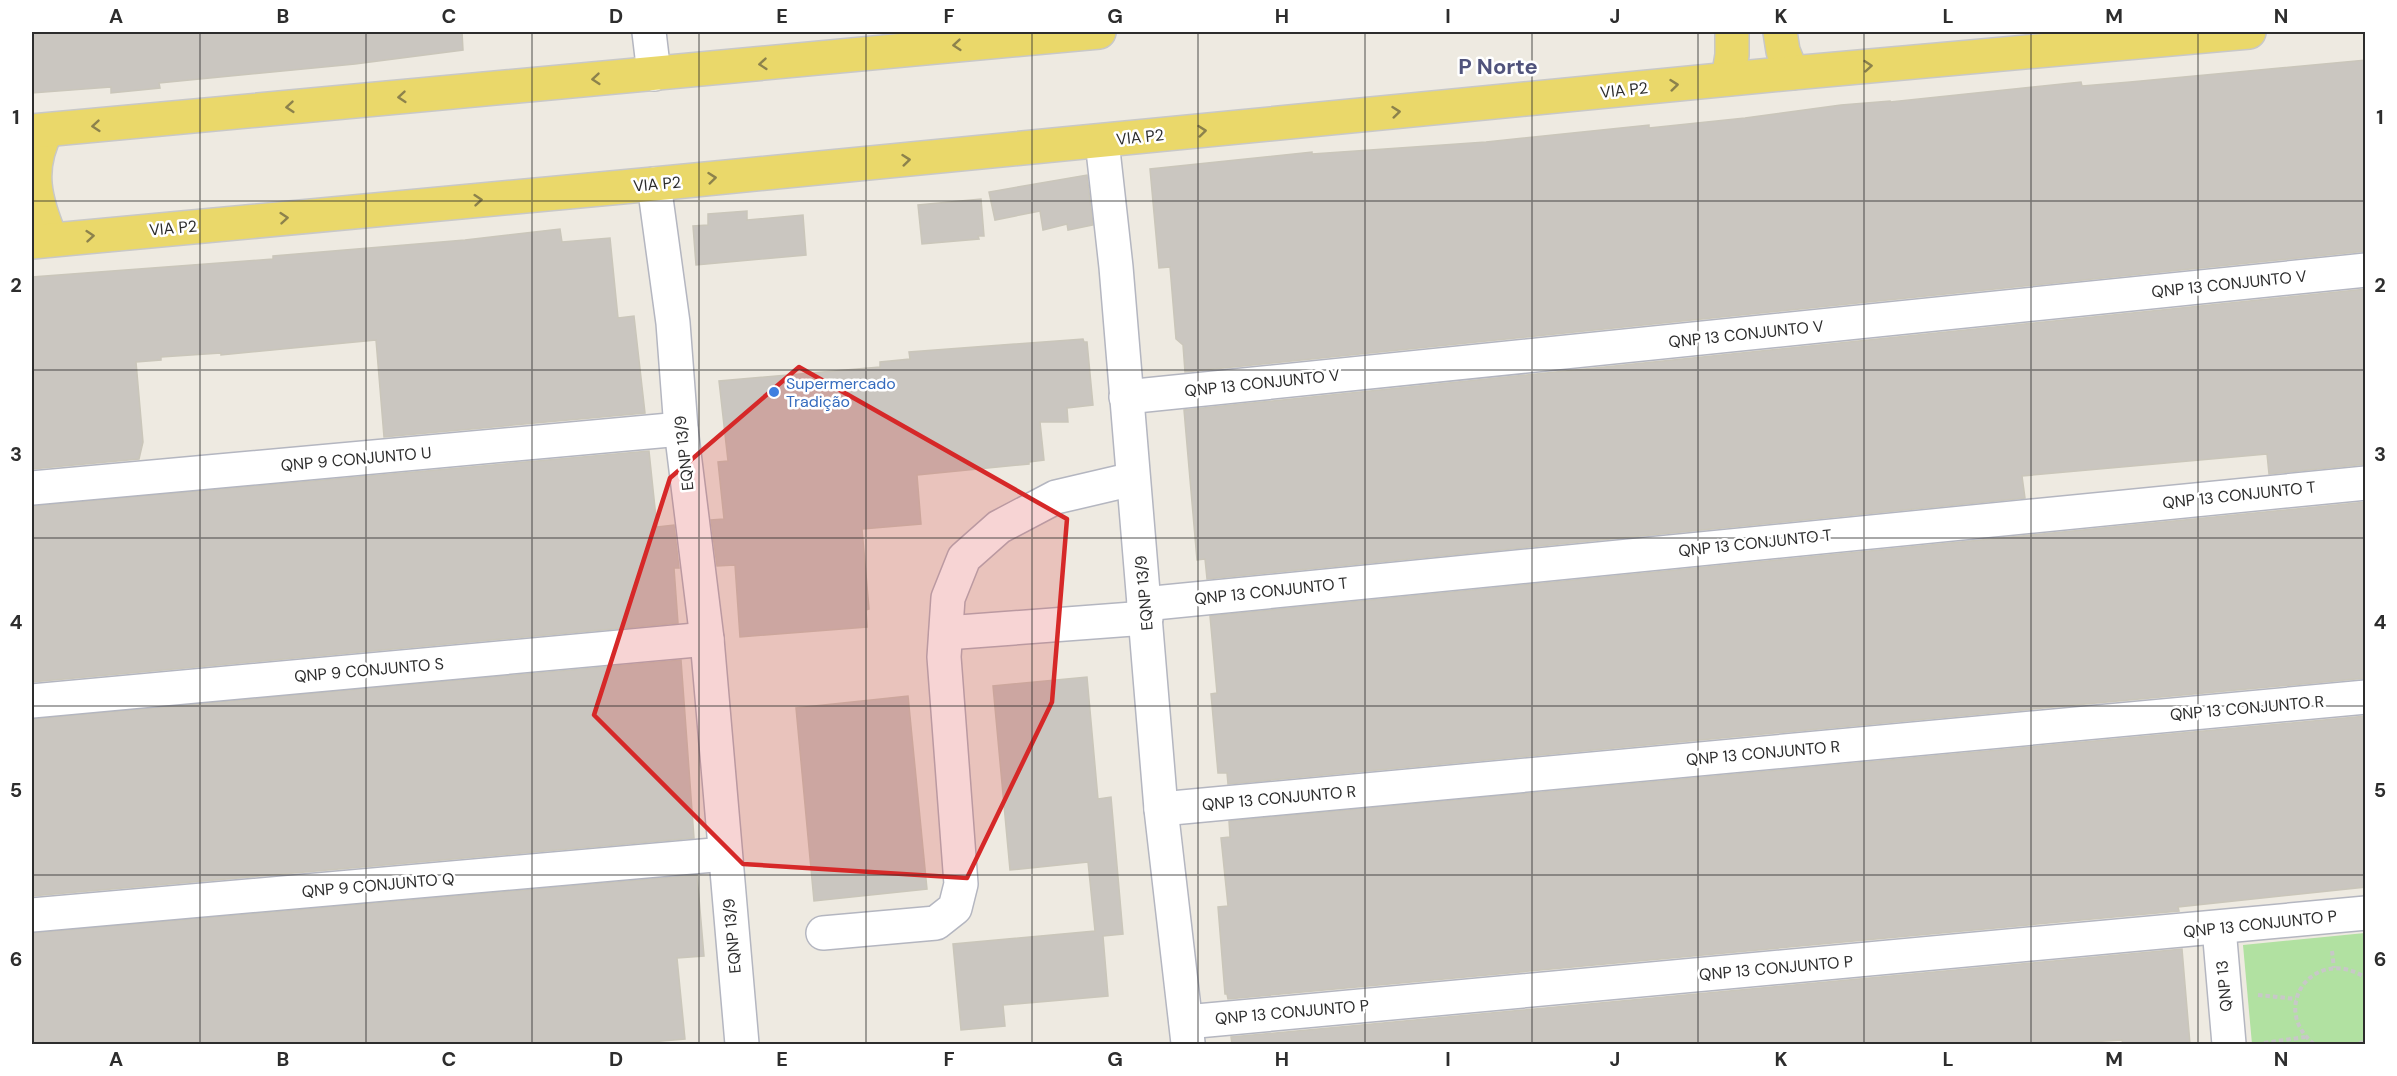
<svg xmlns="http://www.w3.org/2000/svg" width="2397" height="1076" font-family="'DM Sans',sans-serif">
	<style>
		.green { fill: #b1e1a1 }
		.building { fill: #cac6c0; stroke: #cac6ba; stroke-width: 1.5 }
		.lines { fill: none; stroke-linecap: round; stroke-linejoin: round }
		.minor-casing { stroke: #b4b6c0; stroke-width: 36 }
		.major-casing { stroke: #c8c8c8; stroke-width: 36 }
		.path { stroke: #c8c8c8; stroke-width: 4; stroke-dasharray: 4.5 3; stroke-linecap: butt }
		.minor { stroke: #fff; stroke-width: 33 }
		.major { stroke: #ead86a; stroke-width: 33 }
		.oneway { stroke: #8c824c }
		.marked { fill: #d62828; fill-opacity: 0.2; stroke: #d62828; stroke-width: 4.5; stroke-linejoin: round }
		.grid { fill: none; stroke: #2d2d2d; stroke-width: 1.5; stroke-opacity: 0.55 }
		.shop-dot { fill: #3f7fe0; stroke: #fff; stroke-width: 2 }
		.labels { text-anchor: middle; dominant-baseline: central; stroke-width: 5; stroke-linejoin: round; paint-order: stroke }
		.street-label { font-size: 16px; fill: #2d2d2d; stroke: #fff }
		.shop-label { font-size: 16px; fill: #366cbe; stroke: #fff; text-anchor: start }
		.district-label { font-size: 22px; font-weight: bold; fill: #50537c; stroke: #fff }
		.neatline { fill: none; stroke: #2d2d2d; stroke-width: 2 }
		.grid-label { font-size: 20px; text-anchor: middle; font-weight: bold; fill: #2d2d2d }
	</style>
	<rect width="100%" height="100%" fill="#eeeae1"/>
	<!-- green -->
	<polygon class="green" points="2365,933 2365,1044 2252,1044 2243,945"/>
	<!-- building -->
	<g class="building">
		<polygon points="32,32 462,32 463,50 355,64 159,83 160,88 111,93 111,87 32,93"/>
		<polygon points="2366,60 2366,251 1185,372 1183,345 1176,339 1170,267 1159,268 1150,169 1312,152 1312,154 1486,142 1649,125 1649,128 1745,118 1841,105 1890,101 1890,102 2033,87 2081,82 2082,86 2130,82"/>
		<polygon points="1087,175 1093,225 1068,230 1067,224 1043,230 1040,211 995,220 989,192"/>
		<polygon points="981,199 984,236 978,236 979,239 922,244 918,205"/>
		<polygon points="747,211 747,220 803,215 806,255 696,265 693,226 708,225 708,214"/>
		<polygon points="560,229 562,242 610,238 618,318 634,316 645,413 384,437 376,340 221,355 221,353 161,357 161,360 136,362 143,442 139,459 32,469 32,277 273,259 273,256 465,240"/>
		<polygon points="2366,289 2366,464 2269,474 2267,454 2022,476 2025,498 1207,579 1205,559 1197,560 1184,410"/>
		<polygon points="1083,339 1084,342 1087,342 1093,405 1067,408 1068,422 1040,422 1044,460 1029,462 1029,464 917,475 921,524 862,529 869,609 866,610 867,627 740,637 735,565 717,566 711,520 724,519 718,462 728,461 719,381 880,367 880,362 910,359 909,352"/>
		<polygon points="649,451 657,527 674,525 679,568 674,568 678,623 32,682 32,506"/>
		<polygon points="2366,502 2366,678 1228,784 1227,773 1218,773 1211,694 1217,693 1210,616"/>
		<polygon points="681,660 694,838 32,896 32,719"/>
		<polygon points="1087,677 1098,799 1111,797 1123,934 1103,936 1108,996 1003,1005 1005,1026 961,1030 953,944 1095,931 1088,862 1010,870 993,686"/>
		<polygon points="908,696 927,889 814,901 796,708"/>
		<polygon points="2366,716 2366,887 2178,907 2179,911 1228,999 1227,994 1225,994 1218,907 1228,906 1221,838 1230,837 1229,821"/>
		<polygon points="697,875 704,956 677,958 685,1039 627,1044 32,1044 32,933"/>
		<polygon points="2182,949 2190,1044 2123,1044 2122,1040 2057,1044 1232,1044 1231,1037"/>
	</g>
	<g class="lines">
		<defs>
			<g id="minor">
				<polyline points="649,32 654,74"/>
				<polyline points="1102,141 1116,267 1161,809 1188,1043"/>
				<polyline points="654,184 673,323 681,429 707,639 742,1044"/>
				<polyline points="1126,397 2366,270"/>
				<polyline points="32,488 681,429"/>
				<polyline points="1144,604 2366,483"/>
				<polyline points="946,633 1146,618"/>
				<polyline points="32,701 707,639"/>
				<polyline points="1161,809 2366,697"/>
				<polyline points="32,915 725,854"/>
				<polyline points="2219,928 2229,1044"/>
				<polyline points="823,933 936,923 955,908 961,884 944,657 948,598 964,558 999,527 1056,497 1133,479"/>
				<polyline points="1186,1022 2366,913"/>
			</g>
			<g id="major">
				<polyline points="1780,32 1783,51 1792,73"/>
				<polyline points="1728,79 1732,55 1732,32"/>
				<path d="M47,130c-21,39 -12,71 4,109"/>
				<polyline points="32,131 1099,32"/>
				<polyline points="32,242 654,184 1792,73 2249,32"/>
			</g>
		</defs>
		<!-- minor casing -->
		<use href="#minor" class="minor-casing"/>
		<!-- major casing -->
		<use href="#major" class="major-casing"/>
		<!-- path -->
		<g class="path">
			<polyline points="2332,951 2334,968"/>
			<polyline points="2258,995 2296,999"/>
			<polyline points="2264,1043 2305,1037"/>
			<path d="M2314,1044c-46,-37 1,-100 52,-66"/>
			<polyline points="2359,1044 2366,1040"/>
		</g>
		<!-- minor -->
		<use href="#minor" class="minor"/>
		<!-- major -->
		<use href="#major" class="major"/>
	</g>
	<!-- one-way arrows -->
	<defs><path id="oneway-chevron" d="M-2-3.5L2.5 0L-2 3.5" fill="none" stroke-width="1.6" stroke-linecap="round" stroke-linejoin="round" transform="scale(1.5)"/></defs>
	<g class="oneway">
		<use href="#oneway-chevron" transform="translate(957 45) rotate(175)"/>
		<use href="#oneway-chevron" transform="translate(763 64) rotate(175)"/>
		<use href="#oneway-chevron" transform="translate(1868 66) rotate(-5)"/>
		<use href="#oneway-chevron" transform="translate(596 79) rotate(175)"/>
		<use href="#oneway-chevron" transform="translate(1674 85) rotate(-6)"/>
		<use href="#oneway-chevron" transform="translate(402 97) rotate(175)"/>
		<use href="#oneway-chevron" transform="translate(290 107) rotate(175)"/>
		<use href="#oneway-chevron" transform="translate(1396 112) rotate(-6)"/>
		<use href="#oneway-chevron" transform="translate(96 126) rotate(175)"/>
		<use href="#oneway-chevron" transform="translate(1202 131) rotate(-6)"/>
		<use href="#oneway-chevron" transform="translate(906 160) rotate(-6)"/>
		<use href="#oneway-chevron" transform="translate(712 178) rotate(-6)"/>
		<use href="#oneway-chevron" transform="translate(478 200) rotate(-5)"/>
		<use href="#oneway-chevron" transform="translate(284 218) rotate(-5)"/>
		<use href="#oneway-chevron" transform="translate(90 236) rotate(-5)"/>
	</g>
	<!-- marked area -->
	<path class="marked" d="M799,367l268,152 -15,183 -85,176 -224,-14 -149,-149 76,-237z"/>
	<!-- grid -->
	<path class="grid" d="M200,32v1012M366,32v1012M532,32v1012M699,32v1012M866,32v1012M1032,32v1012M1198,32v1012M1365,32v1012M1532,32v1012M1698,32v1012M1864,32v1012M2031,32v1012M2198,32v1012M32,201h2334M32,370h2334M32,538h2334M32,706h2334M32,875h2334"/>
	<!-- markers -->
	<circle class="shop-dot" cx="774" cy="392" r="6"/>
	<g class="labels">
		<!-- street labels -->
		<g class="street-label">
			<text transform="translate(1624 90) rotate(-6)">VIA P2</text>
			<text transform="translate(1140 137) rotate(-6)">VIA P2</text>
			<text transform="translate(657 184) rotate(-5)">VIA P2</text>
			<text transform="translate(173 228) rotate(-5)">VIA P2</text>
			<text transform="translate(2229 284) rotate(-6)">QNP 13 CONJUNTO V</text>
			<text transform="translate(1746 334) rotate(-6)">QNP 13 CONJUNTO V</text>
			<text transform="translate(1262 383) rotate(-6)">QNP 13 CONJUNTO V</text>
			<text transform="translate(684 453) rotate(-96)">EQNP 13/9</text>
			<text transform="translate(356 459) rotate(-5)">QNP 9 CONJUNTO U</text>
			<text transform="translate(2239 495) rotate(-6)">QNP 13 CONJUNTO T</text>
			<text transform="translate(1755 543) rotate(-6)">QNP 13 CONJUNTO T</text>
			<text transform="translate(1271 591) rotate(-6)">QNP 13 CONJUNTO T</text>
			<text transform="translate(1144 593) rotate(-95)">EQNP 13/9</text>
			<text transform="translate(369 670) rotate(-5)">QNP 9 CONJUNTO S</text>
			<text transform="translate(2247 708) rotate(-5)">QNP 13 CONJUNTO R</text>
			<text transform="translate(1763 753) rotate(-5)">QNP 13 CONJUNTO R</text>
			<text transform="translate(1279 798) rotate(-5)">QNP 13 CONJUNTO R</text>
			<text transform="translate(378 885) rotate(-5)">QNP 9 CONJUNTO Q</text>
			<text transform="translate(2260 924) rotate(-6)">QNP 13 CONJUNTO P</text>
			<text transform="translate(732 936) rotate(-95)">EQNP 13/9</text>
			<text transform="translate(1776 968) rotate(-5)">QNP 13 CONJUNTO P</text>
			<text transform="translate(2224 986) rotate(-95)">QNP 13</text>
			<text transform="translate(1292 1012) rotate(-5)">QNP 13 CONJUNTO P</text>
		</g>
		<!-- shop labels -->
		<g class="shop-label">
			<text x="786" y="383">Supermercado<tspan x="786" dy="18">Tradição</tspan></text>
		</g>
		<!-- district labels -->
		<g class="district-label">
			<text x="1498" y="66">P Norte</text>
		</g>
	</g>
	<!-- border -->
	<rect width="2397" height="1076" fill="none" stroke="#ffffff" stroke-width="66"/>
	<rect x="33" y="33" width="2331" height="1010" class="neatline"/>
	<g class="grid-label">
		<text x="116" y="23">A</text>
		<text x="283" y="23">B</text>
		<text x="449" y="23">C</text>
		<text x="616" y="23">D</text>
		<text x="782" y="23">E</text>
		<text x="949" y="23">F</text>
		<text x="1115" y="23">G</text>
		<text x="1282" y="23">H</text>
		<text x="1448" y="23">I</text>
		<text x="1615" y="23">J</text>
		<text x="1781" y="23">K</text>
		<text x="1948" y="23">L</text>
		<text x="2114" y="23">M</text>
		<text x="2281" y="23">N</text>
		<text x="16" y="124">1</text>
		<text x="2380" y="124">1</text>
		<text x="16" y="292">2</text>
		<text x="2380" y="292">2</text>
		<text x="16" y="461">3</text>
		<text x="2380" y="461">3</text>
		<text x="16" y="629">4</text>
		<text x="2380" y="629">4</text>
		<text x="16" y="797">5</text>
		<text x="2380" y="797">5</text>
		<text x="16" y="966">6</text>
		<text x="2380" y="966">6</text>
		<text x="116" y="1066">A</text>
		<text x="283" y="1066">B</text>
		<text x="449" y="1066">C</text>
		<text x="616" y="1066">D</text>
		<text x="782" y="1066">E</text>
		<text x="949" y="1066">F</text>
		<text x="1115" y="1066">G</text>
		<text x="1282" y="1066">H</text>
		<text x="1448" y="1066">I</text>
		<text x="1615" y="1066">J</text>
		<text x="1781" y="1066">K</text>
		<text x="1948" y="1066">L</text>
		<text x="2114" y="1066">M</text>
		<text x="2281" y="1066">N</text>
	</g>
</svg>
